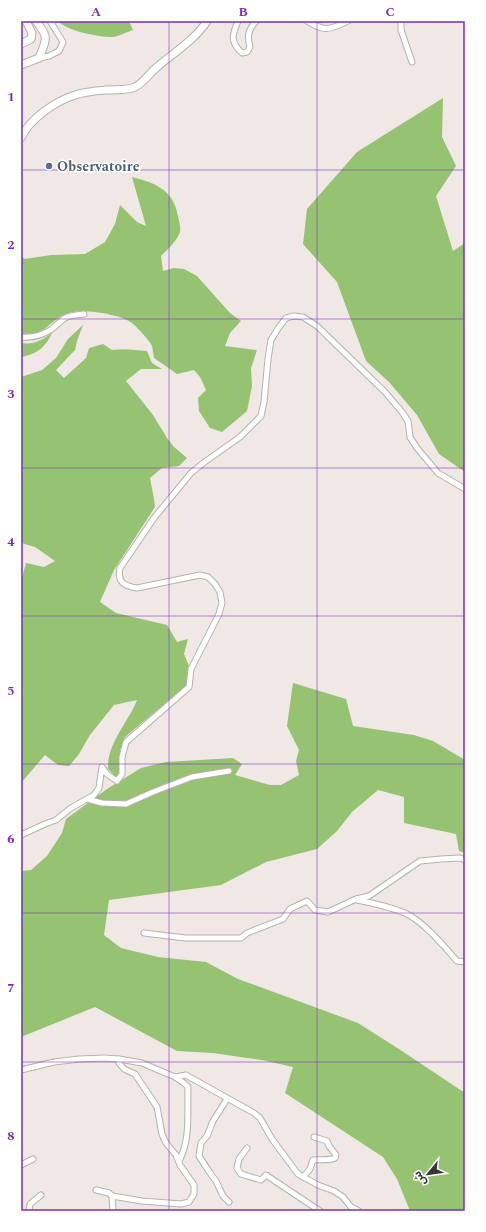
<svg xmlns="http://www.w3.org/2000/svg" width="486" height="1232" font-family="Spectral,'Noto Sans Arabic',serif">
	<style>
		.forest { fill: #95c372 }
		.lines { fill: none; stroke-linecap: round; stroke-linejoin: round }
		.street-casing { stroke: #b7b1ad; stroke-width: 7 }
		.secondary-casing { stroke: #b7b1ad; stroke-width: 9 }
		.street { stroke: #fff; stroke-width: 5 }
		.secondary { stroke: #fff; stroke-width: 7 }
		.grid { fill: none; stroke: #7b2cbf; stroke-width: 1; stroke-opacity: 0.55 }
		.service-dot { fill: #5c6f8a; stroke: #fff; stroke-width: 1.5 }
		.labels { text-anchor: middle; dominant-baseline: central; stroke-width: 3; stroke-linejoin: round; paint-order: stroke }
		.service-label { font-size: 14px; font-weight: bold; fill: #4e5e75; stroke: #fff; text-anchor: start }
		.neatline { fill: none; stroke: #7b2cbf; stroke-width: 1.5 }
		.grid-label { font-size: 13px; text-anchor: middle; font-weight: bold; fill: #7b2cbf }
	</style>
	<rect width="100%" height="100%" fill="#efe8e5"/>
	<!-- forest -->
	<g class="forest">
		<path d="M58,21h71l4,9c-7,2 -15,7 -21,7 -14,0 -45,-6 -54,-16z"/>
		<polygon points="443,98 442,137 456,166 436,196 453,251 465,243 465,472 439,454 417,415 389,382 366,361 337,282 303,244 307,209 357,152"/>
		<path d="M132,177c23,6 41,12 46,39 1,5 3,11 2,16 -3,9 -12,17 -19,24l2,15 11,-3 10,1 13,7 33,37 11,8 -11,12 -5,13 32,4 -6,18 1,18 -5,25 -25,21 -12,-4 -11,-17 -1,-13 8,-8 -6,-13 -6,-7 -17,4 -23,-16c-1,-4 -1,-9 -2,-12 -2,-5 -16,-20 -20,-23 -12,-9 -49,-15 -63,-10 -20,6 -23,24 -48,22v-78l4,2 26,-4 34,-1 20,-12 10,-18 5,-19 17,17 9,4z"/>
		<path d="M83,325l-6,16 -2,9 -19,20 8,8 22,-20 3,-10 14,-4 9,6c12,-2 23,0 35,1l5,12 10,6h-21l-15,12 27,34 14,23 7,9 13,11 -8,8 -17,2 -12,10 4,21 1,8 -41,63 -14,32 16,11 51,12 10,17 11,-3 -4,15 5,12 -2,19 -62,52 -5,13v22l-4,5 -8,-8c-1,-26 20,-46 29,-69l-23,5 -24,30 -11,19 -10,12 -11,-1 -13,-10 -24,28v-202l5,-18 18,4 11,-6 -20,-14 -14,-4v-166l21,-7 14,-12 12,-19z"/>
		<path d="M52,333c-7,15 -15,21 -31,24v-14c13,2 21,-3 31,-10z"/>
		<polygon points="293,683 346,699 353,726 414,735 433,741 465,760 465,853 459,851 456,834 404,823 404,797 378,790 352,812 337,831 317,849 266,862 221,885 109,900 104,935 121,948 158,957 206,962 238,979 358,1023 402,1051 462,1091 465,1091 465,1211 410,1211 397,1179 383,1157 285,1093 293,1067 262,1060 213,1053 177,1051 95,1007 21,1037 21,871 31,870 47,856 62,833 66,819 107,789 141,768 166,762 233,758 242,764 235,775 270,785 281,785 299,775 296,761 299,750 287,726"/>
	</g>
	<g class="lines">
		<defs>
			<g id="street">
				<path d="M238,21c-6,14 -8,21 4,32l5,-1 3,-5c-3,-12 -2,-16 6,-26"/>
				<path d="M307,21c18,11 22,9 41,0"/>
				<polyline points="401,21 401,30 412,62"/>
				<polyline points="39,58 49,56 59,51 63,42 50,21"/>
				<path d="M21,337c11,1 22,-2 31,-8 4,-3 8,-8 13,-11 6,-3 12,-3 19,-4"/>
				<polyline points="87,799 102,803 126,804 153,792 192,777 229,771"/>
				<path d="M21,835l24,-11 11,-4 15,-12 23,-13 5,-7 3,-21 5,7 10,7 5,-7v-17l4,-15 63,-55 2,-18 28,-55 3,-11 -2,-11 -5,-8 -7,-7 -8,-2 -63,13c-13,-2 -20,-6 -17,-20l34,-50 37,-45 15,-12 34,-24 21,-21 3,-14 4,-43 3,-19 8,-13 7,-9 8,-2 9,1 14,9 68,66 17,20 6,9 2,16 7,11 21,25 27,16"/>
				<path d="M357,900c16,3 33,7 48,13 18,8 39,33 52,48l8,1"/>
				<polyline points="144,933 185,938 241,938 247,933 283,919 290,909 307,901 315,910 328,912 356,899 369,896 420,861 441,859 460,858 465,860"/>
				<polyline points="21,1070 54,1062 79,1059 104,1058 119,1059 142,1063 175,1077 186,1075 254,1113 260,1118 272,1139 298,1174 318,1185 334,1191 343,1197 351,1207 359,1211"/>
				<path d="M175,1077l9,6 4,4c-1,25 3,52 -9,74"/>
				<polyline points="227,1099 213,1121 207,1136 201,1143 199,1156 210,1173 216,1181 223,1196 229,1202"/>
				<polyline points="247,1148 239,1159 237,1168 241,1174 261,1180 266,1175 320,1211"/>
				<polyline points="21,1165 33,1159"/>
				<path d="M303,1177l7,-8 3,-9c7,-1 16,1 22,-2l1,-3 -7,-9 -2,-5 -13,-4"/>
				<polyline points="96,1190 109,1193 112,1196"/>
				<polyline points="29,1211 30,1204 41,1195"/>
				<polyline points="113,1211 112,1196 142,1201 181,1204 189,1202 194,1194 194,1185 180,1165 176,1155 166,1143 162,1134 157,1107 135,1074 124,1069 119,1063 119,1059"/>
			</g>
			<g id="secondary">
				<polyline points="21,44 31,39 32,33 26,21"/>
				<path d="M21,65l18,-7c8,-19 10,-21 -3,-37"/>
				<path d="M21,138c8,-19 35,-37 54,-43 9,-3 20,-4 30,-5 9,-1 22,1 30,-3 7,-3 15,-14 21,-19 17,-15 39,-28 51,-47"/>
			</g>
		</defs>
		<!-- street casing -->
		<use href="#street" class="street-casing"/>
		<!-- secondary casing -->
		<use href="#secondary" class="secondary-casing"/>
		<!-- street -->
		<use href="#street" class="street"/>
		<!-- secondary -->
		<use href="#secondary" class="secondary"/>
	</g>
	<!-- grid -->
	<path class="grid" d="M169,21v1190M317,21v1190M21,170h444M21,319h444M21,468h444M21,616h444M21,764h444M21,913h444M21,1062h444"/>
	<!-- markers -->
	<circle class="service-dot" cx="49" cy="166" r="4"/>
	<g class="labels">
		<!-- service labels -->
		<g class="service-label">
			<text x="57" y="166">Observatoire</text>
		</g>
	</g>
	<!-- border -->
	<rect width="486" height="1232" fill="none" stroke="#ffffff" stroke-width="44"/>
	<!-- north arrow -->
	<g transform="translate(428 1174) rotate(241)" stroke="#ffffff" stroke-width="3" paint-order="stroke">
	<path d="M0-3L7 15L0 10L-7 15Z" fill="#383534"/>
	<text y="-6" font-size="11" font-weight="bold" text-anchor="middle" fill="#383534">ش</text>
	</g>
	<rect x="22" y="22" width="442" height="1188" class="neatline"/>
	<g class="grid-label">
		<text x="96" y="16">A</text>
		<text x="243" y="16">B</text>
		<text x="390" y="16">C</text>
		<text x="11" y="101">1</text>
		<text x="11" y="249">2</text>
		<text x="11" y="398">3</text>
		<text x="11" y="546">4</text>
		<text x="11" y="695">5</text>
		<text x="11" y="843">6</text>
		<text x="11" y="992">7</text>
		<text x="11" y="1140">8</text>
	</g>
</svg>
